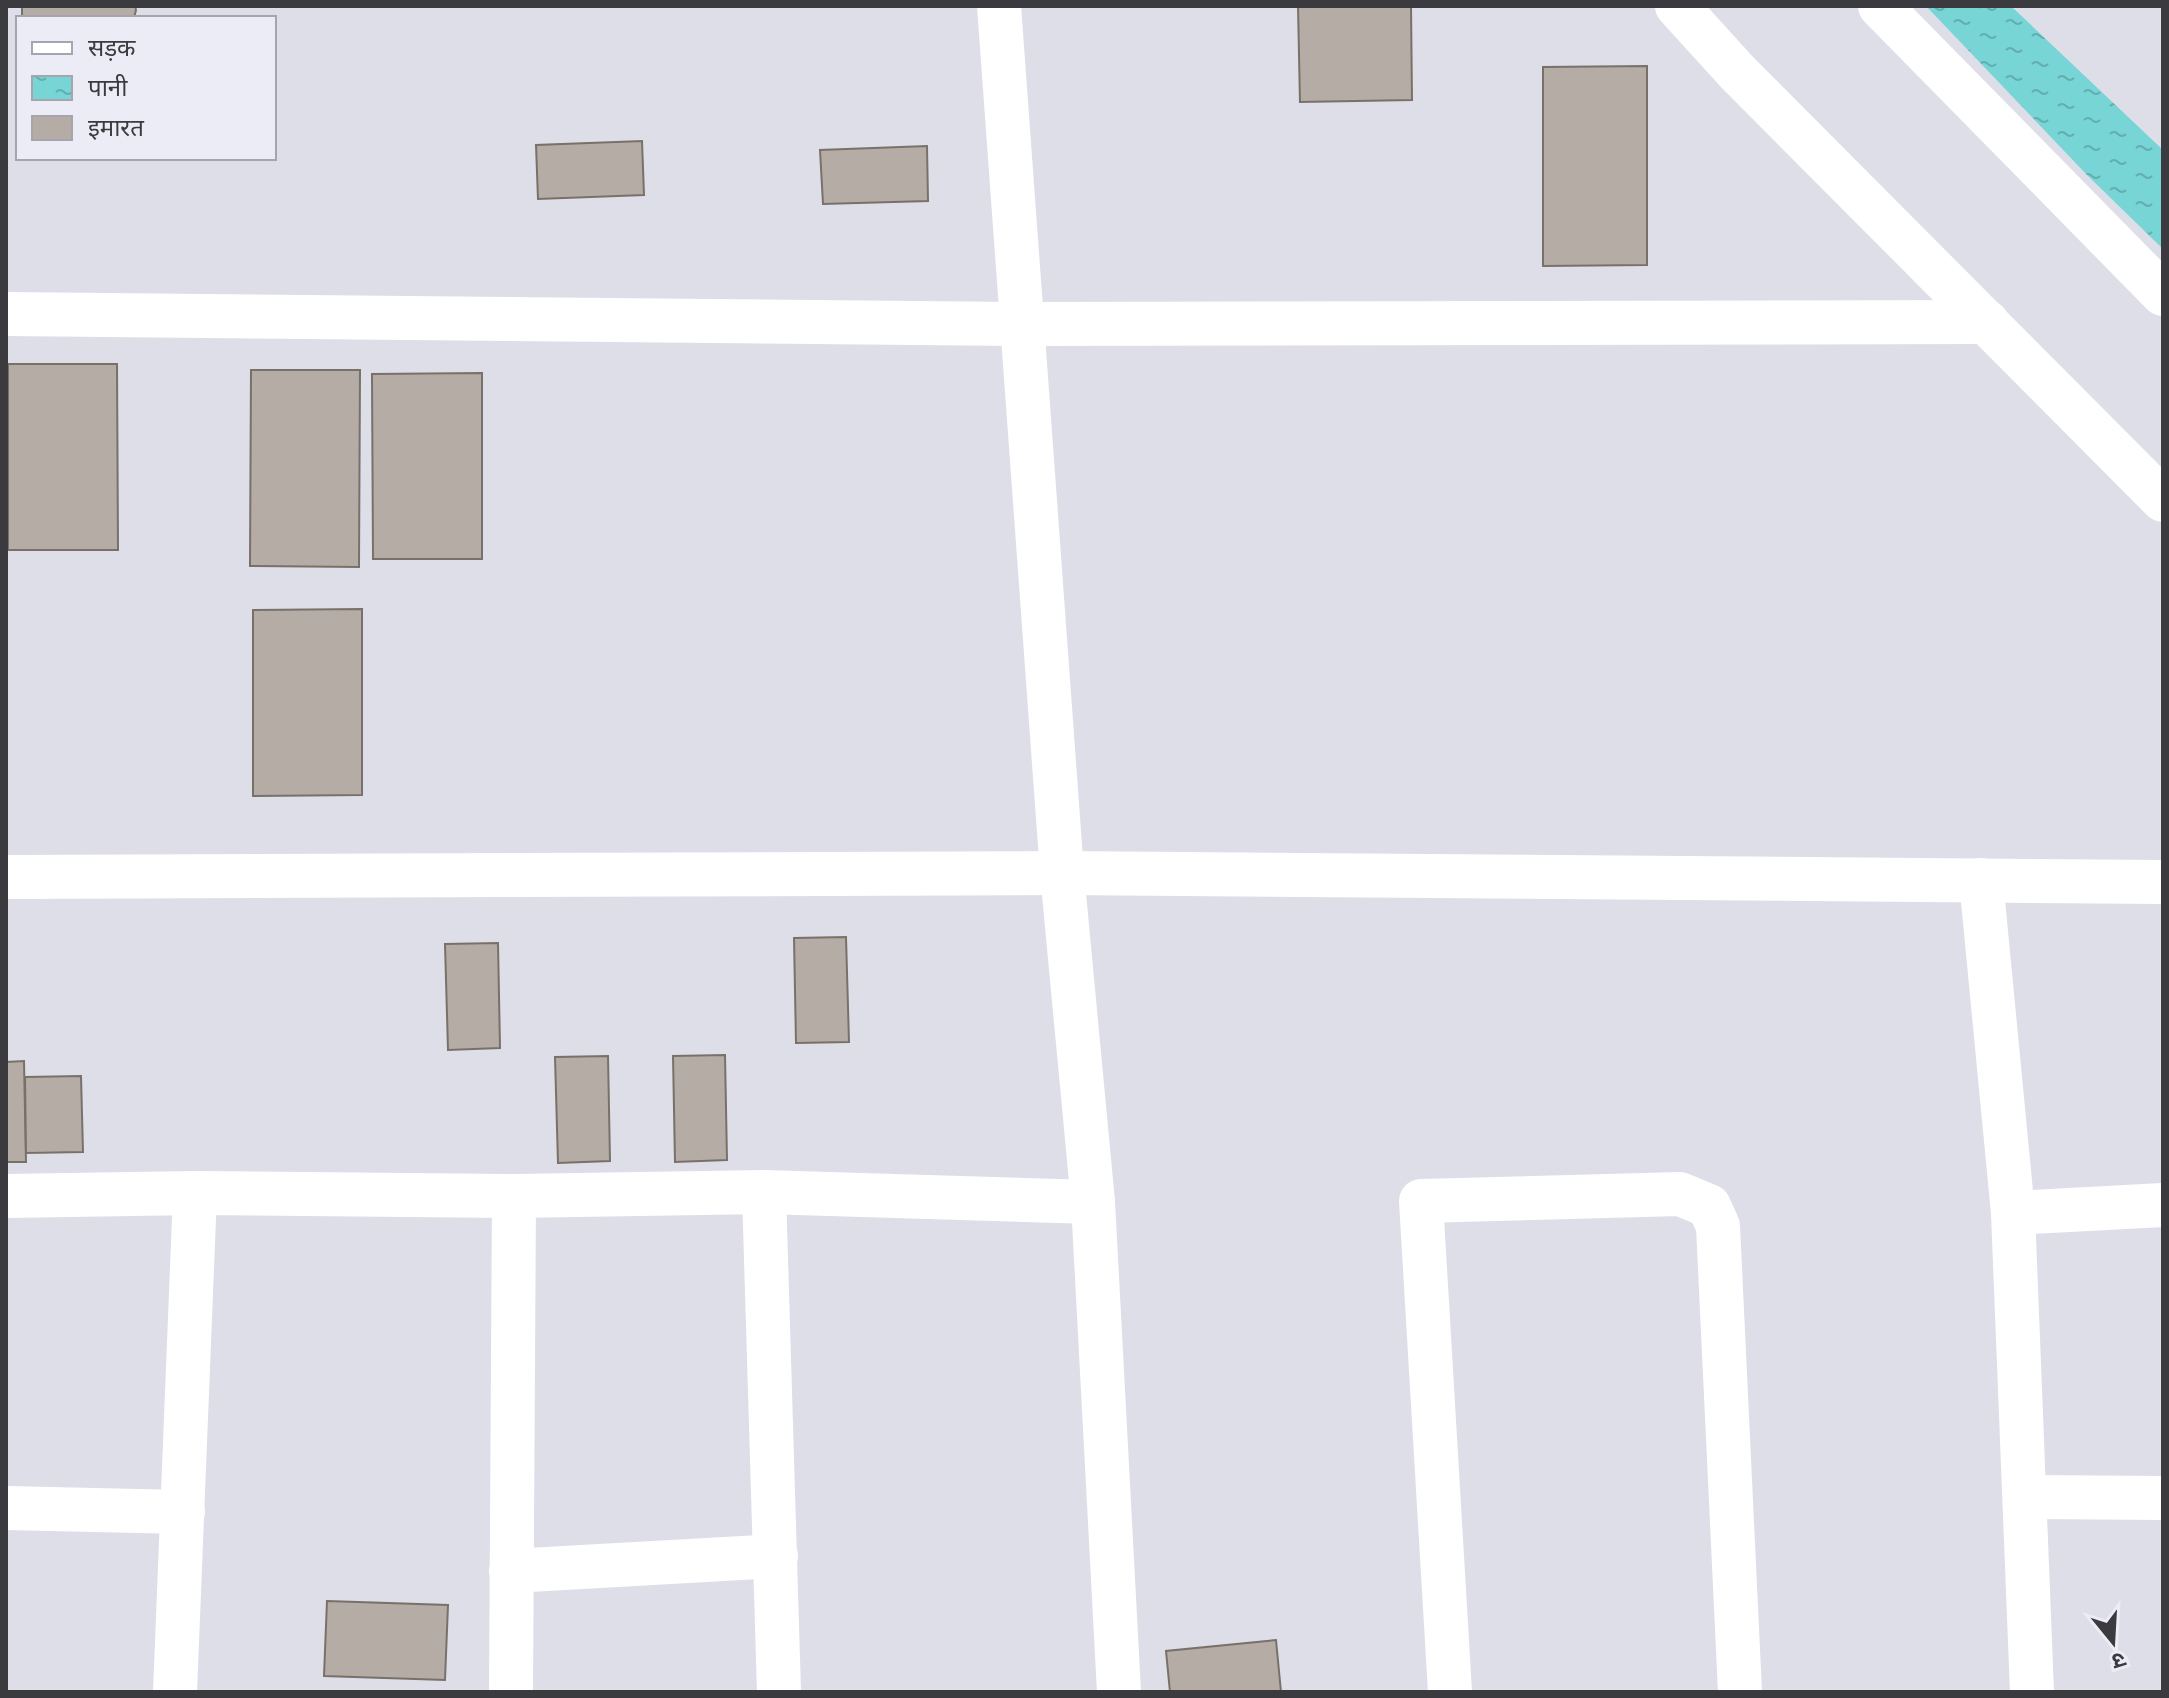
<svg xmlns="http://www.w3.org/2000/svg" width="2169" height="1698" font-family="'Crimson Pro','Noto Sans Devanagari',serif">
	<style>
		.water { fill: url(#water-ripples) }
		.building { fill: #b4aca5; stroke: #78716a; stroke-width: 2 }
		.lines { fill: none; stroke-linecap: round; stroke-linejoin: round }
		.minor { stroke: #fff; stroke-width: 44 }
	</style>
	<defs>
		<pattern id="water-ripples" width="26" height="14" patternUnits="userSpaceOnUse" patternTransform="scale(2)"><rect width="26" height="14" fill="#77d5d5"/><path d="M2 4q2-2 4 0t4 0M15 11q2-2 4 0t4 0" fill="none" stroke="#63aeae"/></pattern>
	</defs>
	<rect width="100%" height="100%" fill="#dedee9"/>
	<!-- water -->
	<polygon class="water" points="1926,6 2011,6 2163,150 2163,249 2087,175"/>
	<!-- building -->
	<g class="building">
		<polygon points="22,6 135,6 136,10 134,18 22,18"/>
		<polygon points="1298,6 1411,6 1412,100 1300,102"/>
		<polygon points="1647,66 1647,265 1543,266 1543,67"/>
		<polygon points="642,141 644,195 538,199 536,145"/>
		<polygon points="927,146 928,201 823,204 820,150"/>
		<polygon points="8,364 117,364 118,550 8,550"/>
		<polygon points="251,370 360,370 359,567 250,566"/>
		<polygon points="482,373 482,559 373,559 372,374"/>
		<polygon points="362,609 362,795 253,796 253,610"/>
		<polygon points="846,937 849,1042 796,1043 794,938"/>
		<polygon points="498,943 500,1048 448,1050 445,944"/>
		<polygon points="725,1055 727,1160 675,1162 673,1056"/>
		<polygon points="608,1056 610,1161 558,1163 555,1057"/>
		<polygon points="24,1061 26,1162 6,1162 6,1062"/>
		<polygon points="81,1076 83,1152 26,1153 25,1077"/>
		<polygon points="327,1601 448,1605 445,1680 324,1676"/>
		<polygon points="1276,1640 1281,1692 1170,1692 1166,1651"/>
	</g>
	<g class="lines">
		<!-- minor -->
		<g class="minor">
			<polyline points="999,6 1062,873 1093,1202 1119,1692"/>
			<polyline points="1677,6 1737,72 2163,500"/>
			<polyline points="1880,6 2163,294"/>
			<polyline points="6,314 1021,324 1987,322"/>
			<polyline points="6,877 1062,873 2163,882"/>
			<polyline points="1981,880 2013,1213 2032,1692"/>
			<polyline points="764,1192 779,1692"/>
			<polyline points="6,1196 195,1193 514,1196 764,1192 1093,1202"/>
			<polyline points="2013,1213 2163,1205"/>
			<polyline points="2025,1497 2163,1498"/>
			<polyline points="6,1508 183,1512"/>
			<polyline points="511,1571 776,1556"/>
			<polyline points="175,1692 195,1193"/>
			<polyline points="511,1692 514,1196"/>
			<polyline points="1450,1692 1421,1201 1680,1194 1709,1206 1718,1226 1740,1692"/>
		</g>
	</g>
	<!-- border -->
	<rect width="2169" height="1698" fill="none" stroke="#3b3b3f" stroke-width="16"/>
	<!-- legend -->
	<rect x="16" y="16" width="260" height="144" fill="#ebecf6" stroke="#a5a5ad" stroke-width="2"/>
	<rect x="32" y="42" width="40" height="12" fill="#ffffff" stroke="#a5a5ad" stroke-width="2"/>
	<text x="88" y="56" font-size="24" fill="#3b3b3f">सड़क</text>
	<rect x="32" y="76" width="40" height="24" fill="url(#water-ripples)" stroke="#a5a5ad" stroke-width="2"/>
	<text x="88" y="96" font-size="24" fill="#3b3b3f">पानी</text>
	<rect x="32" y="116" width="40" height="24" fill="#b4aca5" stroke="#a5a5ad" stroke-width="2"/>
	<text x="88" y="136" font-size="24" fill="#3b3b3f">इमारत</text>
	<!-- north arrow -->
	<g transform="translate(2113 1642) rotate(162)" stroke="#ebecf6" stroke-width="6" paint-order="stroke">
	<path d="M0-6L14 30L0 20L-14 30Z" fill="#3b3b3f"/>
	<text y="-12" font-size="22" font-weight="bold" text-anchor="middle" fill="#3b3b3f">उ</text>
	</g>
</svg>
